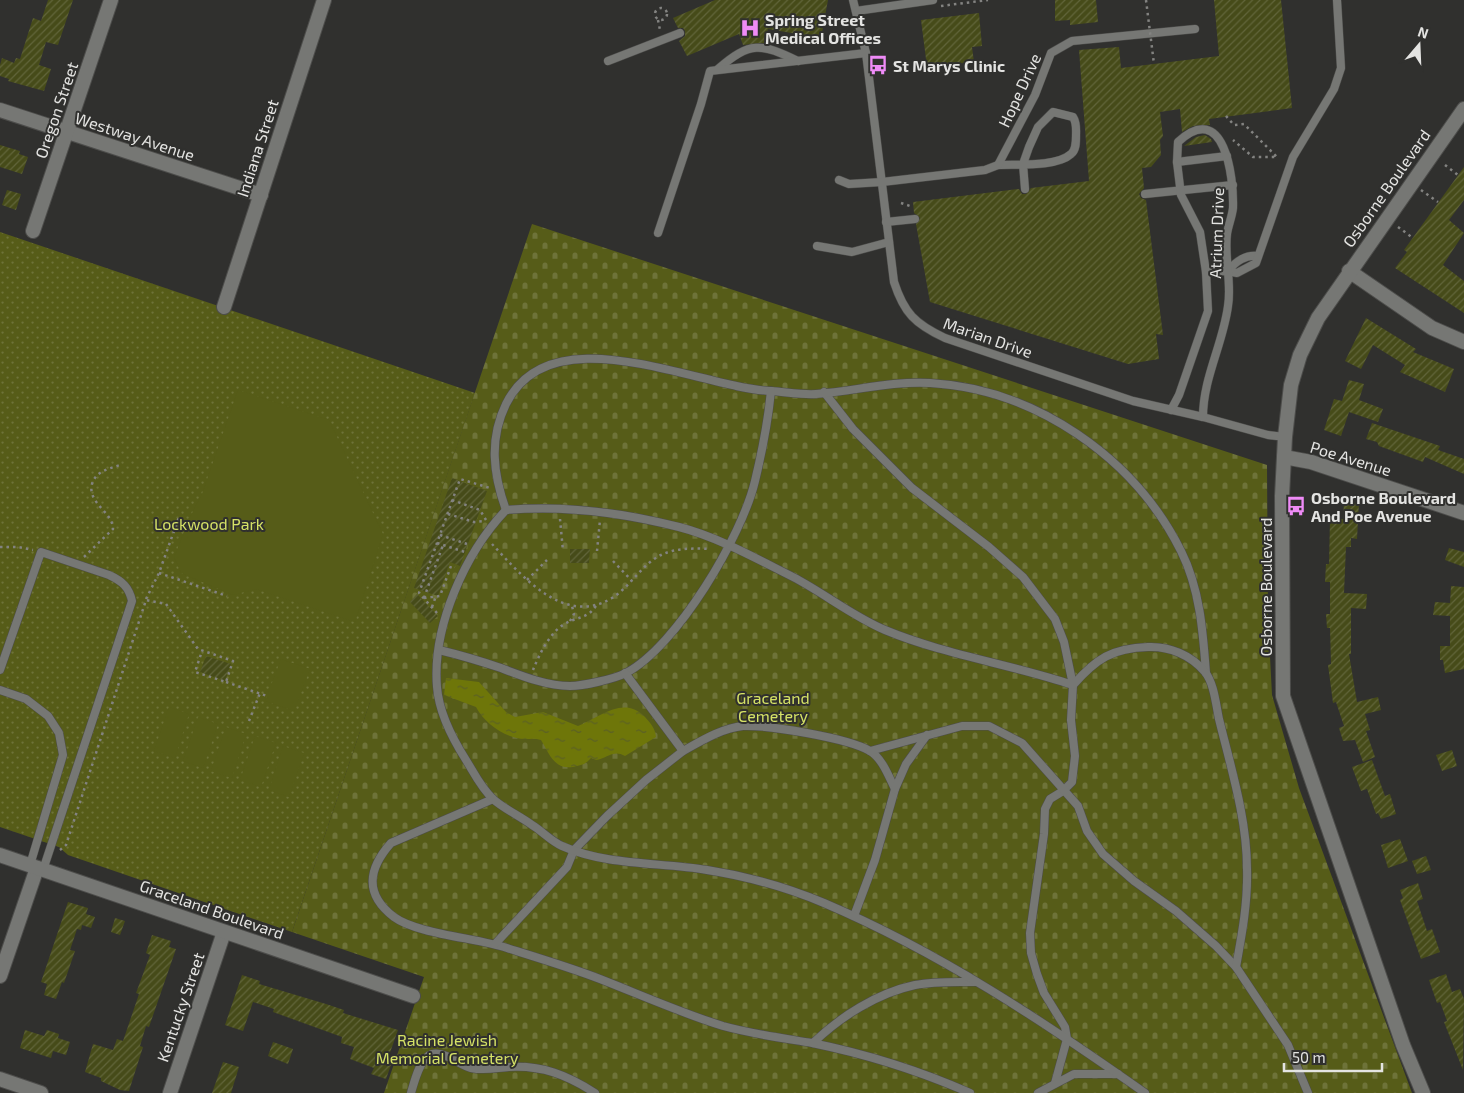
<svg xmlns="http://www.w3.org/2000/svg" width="1464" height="1093" font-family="'Exo 2',sans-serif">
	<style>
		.green { fill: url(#green-dots) }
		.cemetery { fill: url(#cemetery-stones) }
		.pitch { fill: #565c18 }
		.water { fill: url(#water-ripples) }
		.building { fill: url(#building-hatch) }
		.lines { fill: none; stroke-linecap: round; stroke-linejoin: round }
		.service-casing { stroke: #4d4d4b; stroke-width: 9 }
		.minor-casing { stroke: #4d4d4b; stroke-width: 16 }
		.tertiary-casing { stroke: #4d4d4b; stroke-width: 16 }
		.path { stroke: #838381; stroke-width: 2.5; stroke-dasharray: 2.5 4; stroke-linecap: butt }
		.service { stroke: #767774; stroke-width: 8 }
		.minor { stroke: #767774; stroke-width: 14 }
		.tertiary { stroke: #767774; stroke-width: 14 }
		.path-bridge { stroke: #838381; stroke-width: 2.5; stroke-dasharray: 2.5 4; stroke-linecap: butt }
		.labels { text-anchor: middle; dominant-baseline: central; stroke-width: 4; stroke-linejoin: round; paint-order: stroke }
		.poi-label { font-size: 16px; font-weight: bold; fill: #e4e4e2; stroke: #30302e; text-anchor: start }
		.street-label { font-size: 16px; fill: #e4e4e2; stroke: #30302e }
		.park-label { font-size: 16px; fill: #d5e266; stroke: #30302e }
	</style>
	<defs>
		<pattern id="green-dots" width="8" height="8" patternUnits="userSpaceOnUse" patternTransform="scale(1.25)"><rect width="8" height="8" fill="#565c18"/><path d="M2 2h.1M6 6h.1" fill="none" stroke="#6e7339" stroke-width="1.8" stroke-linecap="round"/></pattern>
		<pattern id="cemetery-stones" width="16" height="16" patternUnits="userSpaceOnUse" patternTransform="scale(1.25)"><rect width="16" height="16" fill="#565c18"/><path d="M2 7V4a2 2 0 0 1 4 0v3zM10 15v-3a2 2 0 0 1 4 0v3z" fill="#6e7339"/></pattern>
		<pattern id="water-ripples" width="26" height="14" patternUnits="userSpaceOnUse" patternTransform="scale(1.25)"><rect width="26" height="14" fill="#6e7609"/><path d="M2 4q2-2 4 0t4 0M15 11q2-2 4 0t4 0" fill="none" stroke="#5b6024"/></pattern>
		<pattern id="building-hatch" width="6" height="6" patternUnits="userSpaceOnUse" patternTransform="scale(1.25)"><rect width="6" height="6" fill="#464b19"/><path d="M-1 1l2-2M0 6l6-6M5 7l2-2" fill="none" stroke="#61653a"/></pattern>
	</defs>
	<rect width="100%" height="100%" fill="#30302e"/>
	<!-- green -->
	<polygon class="green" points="0,232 475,393 292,932 68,855 59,847 0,827"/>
	<!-- cemetery -->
	<polygon class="cemetery" points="532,224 1267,465 1268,618 1272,695 1299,788 1412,1093 384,1093 424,977 292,932"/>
	<!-- pitch -->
	<g class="pitch">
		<polygon points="238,390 329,420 383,534 355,622 256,589 233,595 181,573 174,557 193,511 202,494"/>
		<polygon points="281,659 310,669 294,711 265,701"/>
		<polygon points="169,707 189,714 175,758 154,751"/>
		<polygon points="198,717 218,724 203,768 183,761"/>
		<polygon points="226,727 246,734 232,778 211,771"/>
		<polygon points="255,736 276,743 261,787 240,780"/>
		<polygon points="283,746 304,753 289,797 269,790"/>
	</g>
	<!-- water -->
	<path class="water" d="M446,678l33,4 27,30 9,5 28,-5 35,14c22,-9 46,-31 67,-9 6,7 10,11 11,20l-31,19c-11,-7 -18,2 -29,4l-5,-2c-6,7 -10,7 -18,9 -19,3 -24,-14 -32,-27 -6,-2 -10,-1 -16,-1 -20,-1 -40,-15 -49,-32l-32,-12z"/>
	<!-- building -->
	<g class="building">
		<polygon points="48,0 73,0 58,45 46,42 39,65 51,69 44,91 8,81 9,79 0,76 0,65 2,58 14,63 16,58 20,59 33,18 41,21"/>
		<polygon points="715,0 828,0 821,38 768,29 765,43 743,45 739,34 687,56 679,41 685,36 685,31 683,28 678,28 673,18"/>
		<polygon points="1055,0 1096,0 1098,22 1070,25 1070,20 1055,21"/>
		<polygon points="1214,0 1281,0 1292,108 1209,119 1210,125 1193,126 1182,132 1180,109 1160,112 1163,136 1160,140 1161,155 1151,167 1142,168 1144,188 1139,194 1141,198 1146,200 1163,335 1156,334 1159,359 1128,364 930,302 916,224 920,218 914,213 913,202 1019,189 1022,194 1026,194 1031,188 1089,181 1079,50 1119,47 1121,68 1219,56"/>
		<polygon points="979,13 982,46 972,47 974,62 927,67 921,20"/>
		<polygon points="1205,135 1211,139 1212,142 1184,146 1196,137"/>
		<polygon points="0,145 20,151 19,154 28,157 22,174 0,167"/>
		<polygon points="1464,167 1464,200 1449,220 1464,233 1443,265 1464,281 1464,313 1395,268 1407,252 1404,250"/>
		<polygon points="7,190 21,194 16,210 2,205"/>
		<polygon points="1366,318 1416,349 1413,352 1454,369 1445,392 1400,372 1405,365 1373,345 1361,369 1345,361"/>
		<polygon points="1349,380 1364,384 1359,400 1383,409 1378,422 1349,412 1341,436 1324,430 1334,399 1342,401"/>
		<polygon points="1372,423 1440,446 1438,450 1464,459 1464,474 1425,457 1423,462 1379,446 1377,442 1366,439"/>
		<polygon points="452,478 487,491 460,566 450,562 438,596 414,588"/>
		<polygon points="1344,502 1359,503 1357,539 1351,538 1351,547 1346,547 1344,593 1367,594 1366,609 1351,608 1351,654 1349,654 1357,702 1378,697 1381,710 1365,714 1370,730 1366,731 1375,757 1363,762 1355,740 1343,741 1339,728 1344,726 1336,702 1333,703 1328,665 1331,664 1330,628 1327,628 1326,614 1330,614 1330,582 1325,582 1326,564 1329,564 1330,519 1343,519"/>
		<polygon points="1449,548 1464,552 1464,567 1445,560"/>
		<polygon points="570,549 590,549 589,563 570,563"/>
		<polygon points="1451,586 1464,587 1464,669 1445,673 1443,660 1440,660 1440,646 1450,646 1450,616 1433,615 1435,602 1450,603"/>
		<polygon points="417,594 438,616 430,623 410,602"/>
		<polygon points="206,656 231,664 225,681 200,672"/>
		<polygon points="1452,750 1457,766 1442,771 1436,755"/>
		<polygon points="1372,760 1385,796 1390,794 1396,814 1381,819 1378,813 1376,814 1367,789 1361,791 1352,767"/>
		<polygon points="1400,839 1408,861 1388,868 1381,845"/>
		<polygon points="1426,856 1431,870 1417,874 1412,861"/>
		<polygon points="1418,883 1423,899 1417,901 1427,931 1432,929 1440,952 1421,959 1400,900 1403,898 1400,890"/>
		<polygon points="68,902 88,908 86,914 95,917 91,928 82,925 81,930 77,929 70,950 75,951 64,983 62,982 56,999 44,995 47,984 41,982"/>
		<polygon points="115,918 125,921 120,935 111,932"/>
		<polygon points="152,935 171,941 169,947 176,949 149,1027 146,1026 140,1046 143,1047 129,1091 120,1090 101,1081 101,1078 85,1072 93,1044 113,1050 117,1039 123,1041 139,994 136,993 150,955 146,953"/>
		<polygon points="1446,974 1452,992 1460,989 1464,999 1463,1070 1444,1022 1447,1021 1440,1002 1437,1003 1429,980"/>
		<polygon points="242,975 260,981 259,984 326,1004 344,1010 343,1013 398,1030 386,1064 391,1065 386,1079 371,1074 374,1068 350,1059 354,1047 341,1043 342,1037 273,1012 274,1009 253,1002 243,1031 225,1025"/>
		<polygon points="25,1030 44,1036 47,1030 59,1034 58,1038 70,1042 66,1055 53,1051 51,1058 20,1048"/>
		<polygon points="273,1042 293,1049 288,1064 268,1056"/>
		<polygon points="223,1062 239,1067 231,1093 212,1093"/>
	</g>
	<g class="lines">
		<defs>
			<g id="service">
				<path d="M853,0l13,53 28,229c10,31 21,42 51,56l188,63 70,16 65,18 17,2"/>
				<polyline points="856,11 933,0"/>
				<polyline points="608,61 680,33"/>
				<path d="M718,69c32,-28 43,-26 80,-8"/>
				<polyline points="1177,162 1227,156"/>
				<path d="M998,165c19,-1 59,2 73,-11 5,-4 5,-11 5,-18 0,-7 1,-13 -3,-19l-20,-5 -15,15 -9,20 -6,17 2,25"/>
				<polyline points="839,180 849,184 882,182 985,170 998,165 1035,95 1051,53 1072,41 1195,29"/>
				<polyline points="1145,194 1233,185"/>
				<polyline points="886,222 915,219"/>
				<polyline points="658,233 701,104 710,71 866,53"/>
				<polyline points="817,246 852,252 889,242"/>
				<path d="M1228,271c7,-9 18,-17 30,-15"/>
				<polyline points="1206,272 1228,271 1237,273 1256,263 1293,157 1334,89 1341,68 1337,0"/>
				<polyline points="824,392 853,429 912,488 989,547 1023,577 1055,619 1064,642 1073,685 1071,720 1075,756 1072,782 1063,791 1050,799 1045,809 1044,834 1030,933 1031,953 1037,974 1044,993 1065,1027 1067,1039 1055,1083"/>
				<path d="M1171,410l8,-15 29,-84 -2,-39 -6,-40 -19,-37 -4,-33 1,-20c46,-43 56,34 55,66 -1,9 -5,18 -6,26 -3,24 5,49 1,72 -5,38 -25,72 -25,111"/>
				<path d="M506,510c-13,-36 -17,-71 0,-106 45,-92 193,-16 265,-13 15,1 31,4 45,3 40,-3 73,-13 114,-11 105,6 204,74 251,168 19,38 22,81 25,122"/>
				<path d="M439,650c21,5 41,11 62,18 21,8 46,18 69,18 13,0 44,-7 56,-13 51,-27 116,-137 129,-192 7,-29 13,-60 16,-90"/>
				<path d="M0,670l41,-118 68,23c13,6 20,12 23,26l-89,269"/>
				<polyline points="0,690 26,699 48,716 59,733 63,755 30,865"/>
				<path d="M683,751c18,-10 39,-23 60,-25 26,-1 105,12 127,25 12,7 19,26 25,38l-20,71 -21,56"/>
				<polyline points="870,751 962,726 989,726 1022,743 1078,806 1087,831 1103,854 1134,881 1176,911 1216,946 1236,967"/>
				<polyline points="895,789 906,764 927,735"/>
				<path d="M493,799l-102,44c-23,26 -27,51 3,74 23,17 83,21 113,31 31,10 62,19 93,31 41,16 81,34 123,47 29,8 59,12 89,17 54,11 108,28 158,50"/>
				<polyline points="495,944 567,867 574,850 607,816 646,780 683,751 625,673"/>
				<path d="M813,1043c27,-26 64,-50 102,-58 20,-4 41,-3 61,-3"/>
				<path d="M411,1093c3,-10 9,-36 21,-39 13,-3 27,11 39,14 14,3 24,0 38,-1 33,-2 58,8 86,26"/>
				<polyline points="1038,1093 1074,1074 1118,1074"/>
				<path d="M1145,1093c-102,-72 -206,-141 -321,-190 -36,-15 -78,-27 -117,-33 -47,-8 -100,-4 -145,-24 -11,-5 -20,-15 -30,-21 -12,-9 -28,-16 -39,-26 -12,-11 -19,-26 -27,-39 -14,-22 -27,-47 -29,-73 -5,-60 28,-134 69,-177 56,-5 118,3 173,17 39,10 78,32 114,50 31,16 59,39 92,53 60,25 126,34 188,55 23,-26 39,-37 75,-38 21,-1 43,8 57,25 9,11 11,33 14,47 12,49 28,100 28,150 1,33 -5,65 -11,98l52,78 20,48"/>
			</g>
			<g id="minor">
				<polyline points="0,110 261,195"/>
				<polyline points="33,231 111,0"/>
				<polyline points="1349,271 1432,328 1464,342"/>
				<polyline points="224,307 324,0"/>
				<polyline points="1284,457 1311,462 1464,513"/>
				<polyline points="0,976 37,868"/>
				<polyline points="0,1079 41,1093"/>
				<polyline points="170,1093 224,932"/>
			</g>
			<g id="tertiary">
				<polyline points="0,855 413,996"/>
				<polyline points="1423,1093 1403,1045 1283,696 1282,496 1285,437 1291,385 1300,355 1318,318 1464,109"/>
			</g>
		</defs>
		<!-- service casing -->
		<use href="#service" class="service-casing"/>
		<!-- minor casing -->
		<use href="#minor" class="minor-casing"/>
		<!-- tertiary casing -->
		<use href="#tertiary" class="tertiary-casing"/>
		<!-- path -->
		<g class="path">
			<polyline points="941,6 988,0"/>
			<circle cx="661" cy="14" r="6"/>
			<polyline points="658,20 660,30"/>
			<polyline points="1226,116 1234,125 1244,124 1277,157 1253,157 1233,140"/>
			<polyline points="1445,165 1458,175"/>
			<polyline points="1421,190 1438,202"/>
			<polyline points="901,203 913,207"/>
			<polyline points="1398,227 1413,238"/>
			<polyline points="452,500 480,510 486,520"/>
			<polyline points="448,514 474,522 485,521"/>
			<polyline points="560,519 563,551"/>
			<polyline points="440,535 467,544"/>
			<polyline points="437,543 465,552"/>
			<path d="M492,544c30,32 72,83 120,54 18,-11 30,-34 49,-43 14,-7 34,-7 49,-6"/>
			<polyline points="0,547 18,547 33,550"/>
			<polyline points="597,551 600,520"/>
			<path d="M84,557l29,-28c0,-17 -26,-26 -21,-45 4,-13 16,-15 28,-19"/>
			<polyline points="613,561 632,581"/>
			<polyline points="159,573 227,596"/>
			<polyline points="527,580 547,560"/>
			<polyline points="424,598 440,596 451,566 455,567"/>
			<polyline points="424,598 443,545"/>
			<polyline points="146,599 159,573 179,517"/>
			<polyline points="432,607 436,596"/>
			<polyline points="437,613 419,593 460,479 490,488"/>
			<polyline points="570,621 574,614 572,606"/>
			<path d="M533,670c6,-15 16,-36 30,-45 14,-9 23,-5 33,-19"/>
			<polyline points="226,682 267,696"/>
			<polyline points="249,721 260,693"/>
			<polyline points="60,850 66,845 146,600 166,604 198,649 233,661 226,682 195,672 202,651"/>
		</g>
		<!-- service -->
		<use href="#service" class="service"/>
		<!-- minor -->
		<use href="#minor" class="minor"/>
		<!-- tertiary -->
		<use href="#tertiary" class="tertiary"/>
		<!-- path-bridge -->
		<polyline class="path-bridge" points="1146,0 1154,64"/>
	</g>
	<!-- icons -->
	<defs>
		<symbol id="hospital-bare" viewBox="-9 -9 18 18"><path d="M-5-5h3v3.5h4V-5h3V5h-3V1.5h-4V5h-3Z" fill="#ef8bf7" stroke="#30302e" stroke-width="2.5" paint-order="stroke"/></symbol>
		<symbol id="bus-bare" viewBox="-9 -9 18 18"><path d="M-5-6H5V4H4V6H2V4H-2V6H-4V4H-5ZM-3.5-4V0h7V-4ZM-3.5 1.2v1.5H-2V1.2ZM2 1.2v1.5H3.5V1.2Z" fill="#ef8bf7" stroke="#30302e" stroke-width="2.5" paint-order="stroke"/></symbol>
	</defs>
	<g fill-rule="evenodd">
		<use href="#hospital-bare" x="736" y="14" width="28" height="28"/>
		<use href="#bus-bare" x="864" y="51" width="28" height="28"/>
		<use href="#bus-bare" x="1282" y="492" width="28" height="28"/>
	</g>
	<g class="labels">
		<!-- poi labels -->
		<g class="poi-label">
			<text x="765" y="19">Spring Street<tspan x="765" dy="18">Medical Offices</tspan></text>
			<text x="893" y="65">St Marys Clinic</text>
			<text x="1311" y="497">Osborne Boulevard<tspan x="1311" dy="18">And Poe Avenue</tspan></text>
		</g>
		<!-- street labels -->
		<g class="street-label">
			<text transform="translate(1019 90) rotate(-65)">Hope Drive</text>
			<text transform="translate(56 110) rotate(-71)">Oregon Street</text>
			<text transform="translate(135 136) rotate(18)">Westway Avenue</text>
			<text transform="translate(257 148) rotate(-72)">Indiana Street</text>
			<text transform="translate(1386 188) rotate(-55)">Osborne Boulevard</text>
			<text transform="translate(1216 233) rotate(-88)">Atrium Drive</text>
			<text transform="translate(988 337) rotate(19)">Marian Drive</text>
			<text transform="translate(1351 458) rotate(17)">Poe Avenue</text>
			<text transform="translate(1265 587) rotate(-90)">Osborne Boulevard</text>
			<text transform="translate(212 909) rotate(19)">Graceland Boulevard</text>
			<text transform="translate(180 1007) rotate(-71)">Kentucky Street</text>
		</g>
		<!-- park labels -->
		<g class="park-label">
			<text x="209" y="523">Lockwood Park</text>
			<text x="773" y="697">Graceland<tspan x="773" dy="18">Cemetery</tspan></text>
			<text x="447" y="1039">Racine Jewish<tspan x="447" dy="18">Memorial Cemetery</tspan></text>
		</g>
	</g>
	<!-- north arrow -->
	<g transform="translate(1419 45) rotate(19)" stroke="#30302e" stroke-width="4" paint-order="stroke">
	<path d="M0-4L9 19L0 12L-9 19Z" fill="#e4e4e2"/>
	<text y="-8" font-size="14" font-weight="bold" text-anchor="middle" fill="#e4e4e2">N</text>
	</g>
	<!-- scale -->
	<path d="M1284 1063v8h98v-8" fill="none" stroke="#e4e4e2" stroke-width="2.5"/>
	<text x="1292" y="1063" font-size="15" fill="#e4e4e2" stroke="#30302e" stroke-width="4" paint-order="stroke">50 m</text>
</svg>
